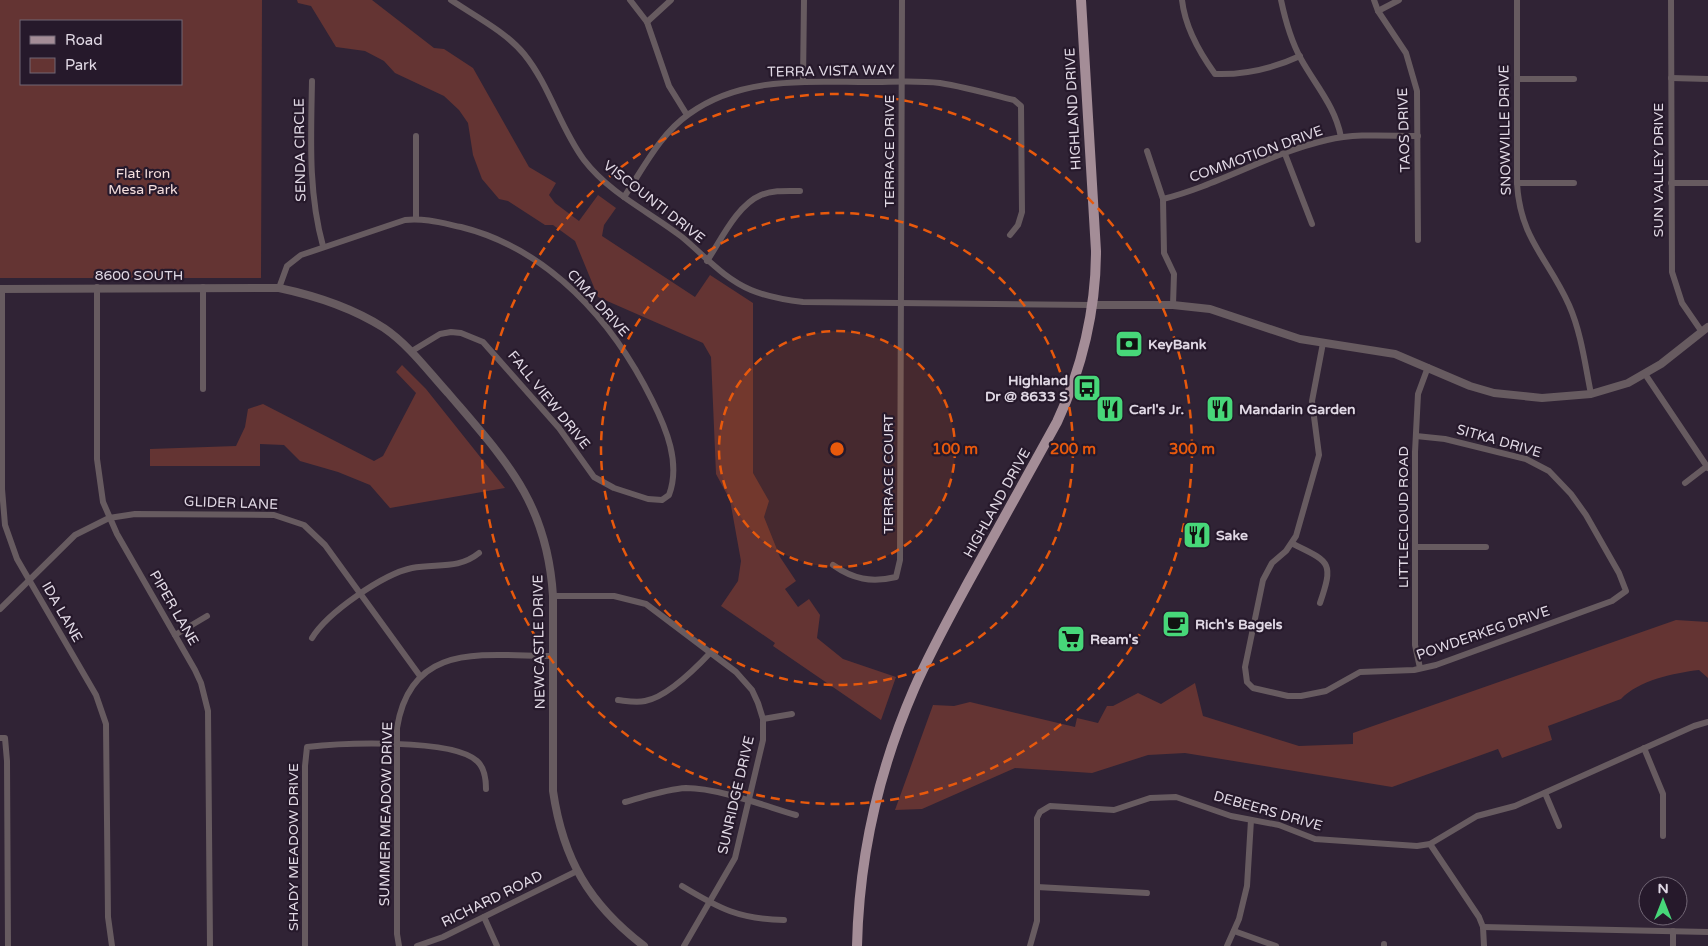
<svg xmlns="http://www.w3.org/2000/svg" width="1708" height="946" font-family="'Varela Round',sans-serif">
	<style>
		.green { fill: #643433; fill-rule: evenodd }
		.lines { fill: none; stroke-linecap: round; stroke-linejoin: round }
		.minor { stroke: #675b60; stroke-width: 6 }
		.tertiary { stroke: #675b60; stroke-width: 8 }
		.primary { stroke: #a48d97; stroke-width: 10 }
		.ring { fill: none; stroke: #e8590c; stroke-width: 2.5; stroke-dasharray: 9 6 }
		.labels { text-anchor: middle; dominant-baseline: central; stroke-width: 4.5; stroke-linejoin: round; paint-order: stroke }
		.street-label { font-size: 14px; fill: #e1d9e5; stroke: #26192b }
		.park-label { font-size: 14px; fill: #f4dedd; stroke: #26192b }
		.poi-label { font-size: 14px; font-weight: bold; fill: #e1d9e5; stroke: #26192b; text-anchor: start }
		.centre { fill: #e8590c; stroke: #26192b; stroke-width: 2.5 }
		.ring-label { font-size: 15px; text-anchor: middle; font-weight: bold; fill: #e8590c; stroke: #26192b; stroke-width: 4.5; stroke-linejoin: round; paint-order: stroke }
	</style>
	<rect width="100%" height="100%" fill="#302335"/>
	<!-- green -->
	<g class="green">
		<path d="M0,0h262l-1,278h-261zM21,21h160v63h-160z"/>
		<polygon points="297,0 372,0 434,48 444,49 473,68 529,167 556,183 549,195 555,203 579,221 598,195 616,208 604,225 602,236 695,297 710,275 753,303 753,473 769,501 764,517 780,557 796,581 785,589 798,607 809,599 820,615 817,638 843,659 896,677 881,720 773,646 775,643 721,606 738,581 741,561 730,500 716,474 711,357 703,343 598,297 575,241 553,225 545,225 508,201 499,199 482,179 473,155 468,123 459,110 444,96 395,73 384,61 365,51 336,47 311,6 298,3"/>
		<polygon points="402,365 426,389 505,488 390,508 370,485 338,472 300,461 284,445 260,444 260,466 150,466 150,449 236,446 245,427 248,409 263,404 374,461 383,456 416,393 396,372"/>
		<path d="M1676,620l32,2v56l-9,-8c-25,3 -60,10 -78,29l-73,27 4,14 -50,18 -4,-9 -106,38 -207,-34 -37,2 -56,18 -77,-5 -93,41 -27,1 38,-105 21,1 16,-4 105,25 2,-9 21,5 9,-17h6l25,-13 23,11 34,-21 8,33 96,30 54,-2v-11z"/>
	</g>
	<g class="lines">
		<!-- minor -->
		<g class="minor">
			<path d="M451,0c24,16 55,32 73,54 26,32 36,74 60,106 26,34 66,52 98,77 23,19 41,41 69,53 17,7 34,10 52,12l289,3"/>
			<polyline points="630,0 647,22 669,86 687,115"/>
			<path d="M1182,0c3,27 17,52 33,74 30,1 57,-5 85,-18"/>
			<path d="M1281,0c4,19 10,41 20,59 15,27 34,47 40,78"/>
			<polyline points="1374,0 1378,11 1406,53 1417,91 1418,240"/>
			<path d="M1517,0v183c3,56 31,75 52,122 12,27 16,59 22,89"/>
			<polyline points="1671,0 1672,272 1682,303 1702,332"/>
			<polyline points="1378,11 1399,0"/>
			<polyline points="647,22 671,0"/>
			<polyline points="1671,78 1708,79"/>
			<polyline points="1517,79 1574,79"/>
			<path d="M312,81c-1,56 -4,111 11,165"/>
			<polyline points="803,82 804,0"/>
			<polyline points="1147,151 1163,199 1164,253 1174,274 1173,305"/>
			<polyline points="1285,154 1312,224"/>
			<polyline points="1517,183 1574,183"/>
			<polyline points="1671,183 1708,183"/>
			<path d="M624,197c19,-28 36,-63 65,-83 52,-38 118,-32 179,-32 24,0 49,-2 72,1 25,4 50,11 74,17l7,6 1,106 -4,13 -8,10"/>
			<path d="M1163,199c56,-14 107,-46 164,-59 30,-7 61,-4 91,-4"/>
			<polyline points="416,219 416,136"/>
			<path d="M707,261c14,-21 30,-56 54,-66 12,-5 26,-4 39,-4"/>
			<polyline points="97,287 97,459 103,502 117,534 195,670 201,683 208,711 210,946"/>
			<path d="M279,288l8,-22 14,-11 104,-35c20,-2 37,3 56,7 88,22 152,94 191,173 14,28 29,63 17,95l-7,5 -14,-1 -34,-11 -20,-11 -35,-49 -76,-86 -22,-9 -10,-1 -11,2 -28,17"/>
			<polyline points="2,289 2,489 5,525 17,559 96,695 106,724 108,917 112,946"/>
			<polyline points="1323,343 1312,401 1319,455 1296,536 1286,551 1272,563 1263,580 1245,667 1247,682 1253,688 1288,696 1301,696 1326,691 1360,672 1414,670 1436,665 1612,601 1626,591 1619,573 1586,515 1571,494 1549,471 1526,459 1445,439 1416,436"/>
			<polyline points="1645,374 1708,468"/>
			<polyline points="203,389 203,287"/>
			<polyline points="1685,483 1707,466"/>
			<path d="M1293,544c37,18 41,18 27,59"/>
			<polyline points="1415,547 1486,547"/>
			<path d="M833,565c20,14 38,18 63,12l4,-17 2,-560"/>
			<polyline points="553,596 614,596 646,604 736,672 752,690 758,703 763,719 763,740 735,858 684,946"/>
			<polyline points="0,609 75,535 109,518 135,514 274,515 304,525 325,545 420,676"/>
			<polyline points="175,635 207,616"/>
			<path d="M312,638c15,-25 71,-64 100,-70 24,-5 46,2 67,-15"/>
			<polyline points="1420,668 1415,645 1415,452 1418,394 1428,367"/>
			<path d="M618,700c9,1 18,3 27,1 22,-4 51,-33 66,-49"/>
			<polyline points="763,719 792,714"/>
			<polyline points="0,738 5,738 7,761 8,946"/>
			<polyline points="1644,748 1663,794 1663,836"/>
			<polyline points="1545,793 1559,826"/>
			<path d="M625,802c19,-5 41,-13 61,-14 32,0 79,18 110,27"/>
			<polyline points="1430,844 1479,917 1483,927 1484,946"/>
			<path d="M682,886c38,23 57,33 102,34"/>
			<polyline points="1037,887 1147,893"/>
			<polyline points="484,917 497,946"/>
			<polyline points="1483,927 1708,932"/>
			<polyline points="1234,931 1276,946"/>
			<path d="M305,946v-180l2,-19c34,-4 145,-9 170,14 8,7 9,18 9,28"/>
			<path d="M399,946l-2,-12v-206c14,-88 88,-72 156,-72"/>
			<polyline points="417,946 443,937 577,871"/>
			<polyline points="1030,946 1037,921 1037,818 1040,812 1050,806 1114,810 1150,798 1176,797 1231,816 1279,825 1315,839 1417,846 1430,844 1477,816 1515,806 1694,726 1708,722"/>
			<polyline points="1227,946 1239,919 1247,886 1251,820"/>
			<polyline points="1384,946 1384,944"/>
			<polyline points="1673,946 1673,931"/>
		</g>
		<!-- tertiary -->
		<g class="tertiary">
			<path d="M0,289l279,-1c38,8 72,19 105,40 25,17 44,43 64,65 58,68 99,109 105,203v195c10,68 36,113 91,155"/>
			<polyline points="1092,305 1173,305 1210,309 1300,339 1395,354 1470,386 1494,393 1542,398 1591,394 1628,383 1661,364 1708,327"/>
		</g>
		<!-- primary -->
		<path class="primary" d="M857,946c2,-88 22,-176 57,-257 16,-37 36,-73 55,-108 29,-53 59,-106 88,-159 25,-53 39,-113 39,-171l-15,-251"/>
	</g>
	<!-- distance rings -->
	<circle cx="837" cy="449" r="118" fill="#e8590c" fill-opacity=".12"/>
	<g class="ring">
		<circle cx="837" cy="449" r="118"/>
		<circle cx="837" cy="449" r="236"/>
		<circle cx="837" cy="449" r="355"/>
	</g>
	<!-- icons -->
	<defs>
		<symbol id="bank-square" viewBox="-11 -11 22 22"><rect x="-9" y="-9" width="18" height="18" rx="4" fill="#47d779" stroke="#26192b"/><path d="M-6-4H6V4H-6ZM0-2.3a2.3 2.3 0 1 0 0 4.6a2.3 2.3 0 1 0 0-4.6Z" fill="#111"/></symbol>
		<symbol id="bus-square" viewBox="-11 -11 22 22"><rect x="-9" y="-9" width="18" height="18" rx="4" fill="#47d779" stroke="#26192b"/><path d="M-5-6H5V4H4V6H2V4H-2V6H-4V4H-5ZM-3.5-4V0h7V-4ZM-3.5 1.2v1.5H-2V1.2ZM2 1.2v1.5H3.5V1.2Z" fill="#111"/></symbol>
		<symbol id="restaurant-square" viewBox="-11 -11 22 22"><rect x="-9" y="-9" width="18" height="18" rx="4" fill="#47d779" stroke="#26192b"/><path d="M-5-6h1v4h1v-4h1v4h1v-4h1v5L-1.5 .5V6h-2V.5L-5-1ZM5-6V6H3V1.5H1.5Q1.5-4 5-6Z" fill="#111"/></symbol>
		<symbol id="cafe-square" viewBox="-11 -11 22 22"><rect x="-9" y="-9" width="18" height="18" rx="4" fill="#47d779" stroke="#26192b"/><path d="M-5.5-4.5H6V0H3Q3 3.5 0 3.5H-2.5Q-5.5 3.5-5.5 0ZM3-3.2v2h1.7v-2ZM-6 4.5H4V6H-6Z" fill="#111"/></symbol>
		<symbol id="supermarket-square" viewBox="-11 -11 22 22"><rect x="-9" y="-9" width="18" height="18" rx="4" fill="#47d779" stroke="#26192b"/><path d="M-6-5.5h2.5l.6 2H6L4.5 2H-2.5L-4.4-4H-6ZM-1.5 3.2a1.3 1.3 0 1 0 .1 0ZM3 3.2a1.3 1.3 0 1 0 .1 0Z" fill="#111"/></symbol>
	</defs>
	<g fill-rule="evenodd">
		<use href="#bank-square" x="1113" y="328" width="32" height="32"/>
		<use href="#bus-square" x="1071" y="372" width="32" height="32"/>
		<use href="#restaurant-square" x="1094" y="393" width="32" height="32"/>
		<use href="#restaurant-square" x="1204" y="393" width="32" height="32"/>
		<use href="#restaurant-square" x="1181" y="519" width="32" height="32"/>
		<use href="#cafe-square" x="1160" y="608" width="32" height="32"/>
		<use href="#supermarket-square" x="1055" y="623" width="32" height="32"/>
	</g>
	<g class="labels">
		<!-- street labels -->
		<g class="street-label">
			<text transform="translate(831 71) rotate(-1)">TERRA VISTA WAY</text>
			<text transform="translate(1073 109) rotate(-93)">HIGHLAND DRIVE</text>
			<text transform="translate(1404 130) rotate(-92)">TAOS DRIVE</text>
			<text transform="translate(1505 130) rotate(-91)">SNOWVILLE DRIVE</text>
			<text transform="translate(300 150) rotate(-91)">SENDA CIRCLE</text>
			<text transform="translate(889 151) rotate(-90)">TERRACE DRIVE</text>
			<text transform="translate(1256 154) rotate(-20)">COMMOTION DRIVE</text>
			<text transform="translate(1658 170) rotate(-90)">SUN VALLEY DRIVE</text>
			<text transform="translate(654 202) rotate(38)">VISCOUNTI DRIVE</text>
			<text x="139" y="275">8600 SOUTH</text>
			<text transform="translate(598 303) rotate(48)">CIMA DRIVE</text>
			<text transform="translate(549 400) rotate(51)">FALL VIEW DRIVE</text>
			<text transform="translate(1499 441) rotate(16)">SITKA DRIVE</text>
			<text transform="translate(888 474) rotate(-90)">TERRACE COURT</text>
			<text transform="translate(231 503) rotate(2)">GLIDER LANE</text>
			<text transform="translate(997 503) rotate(-61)">HIGHLAND DRIVE</text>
			<text transform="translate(1403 517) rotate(-90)">LITTLECLOUD ROAD</text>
			<text transform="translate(174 608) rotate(60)">PIPER LANE</text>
			<text transform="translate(62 612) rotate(60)">IDA LANE</text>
			<text transform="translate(1483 633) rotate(-19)">POWDERKEG DRIVE</text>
			<text transform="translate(539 642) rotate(-91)">NEWCASTLE DRIVE</text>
			<text transform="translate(736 795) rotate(-77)">SUNRIDGE DRIVE</text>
			<text transform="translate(1268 811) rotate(16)">DEBEERS DRIVE</text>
			<text transform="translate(386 814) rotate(-89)">SUMMER MEADOW DRIVE</text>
			<text transform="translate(293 847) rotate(-90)">SHADY MEADOW DRIVE</text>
			<text transform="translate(492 899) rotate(-26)">RICHARD ROAD</text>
		</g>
		<!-- park labels -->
		<g class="park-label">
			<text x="143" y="173">Flat Iron<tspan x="143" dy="16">Mesa Park</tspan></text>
		</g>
		<!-- poi labels -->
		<g class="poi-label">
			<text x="1148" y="344">KeyBank</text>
			<text x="1068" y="380" text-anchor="end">Highland<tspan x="1068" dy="16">Dr @ 8633 S</tspan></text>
			<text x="1129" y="409">Carl's Jr.</text>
			<text x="1239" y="409">Mandarin Garden</text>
			<text x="1216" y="535">Sake</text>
			<text x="1195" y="624">Rich's Bagels</text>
			<text x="1090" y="639">Ream's</text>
		</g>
	</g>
	<circle cx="837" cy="449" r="8" class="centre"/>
	<g class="ring-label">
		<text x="955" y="454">100 m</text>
		<text x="1073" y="454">200 m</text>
		<text x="1192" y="454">300 m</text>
	</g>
	<!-- legend -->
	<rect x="20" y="20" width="162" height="65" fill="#26192b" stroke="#716675"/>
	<rect x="30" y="36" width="25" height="8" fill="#a48d97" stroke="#716675"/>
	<text x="65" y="45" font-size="15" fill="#e1d9e5">Road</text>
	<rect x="30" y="58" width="25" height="15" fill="#643433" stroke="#716675"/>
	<text x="65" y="70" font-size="15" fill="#e1d9e5">Park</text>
	<!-- north arrow -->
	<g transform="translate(1663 901)"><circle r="24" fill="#26192b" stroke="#716675"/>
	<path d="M0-4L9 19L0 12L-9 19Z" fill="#47d779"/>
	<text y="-8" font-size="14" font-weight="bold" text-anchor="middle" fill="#e1d9e5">N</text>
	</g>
</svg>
